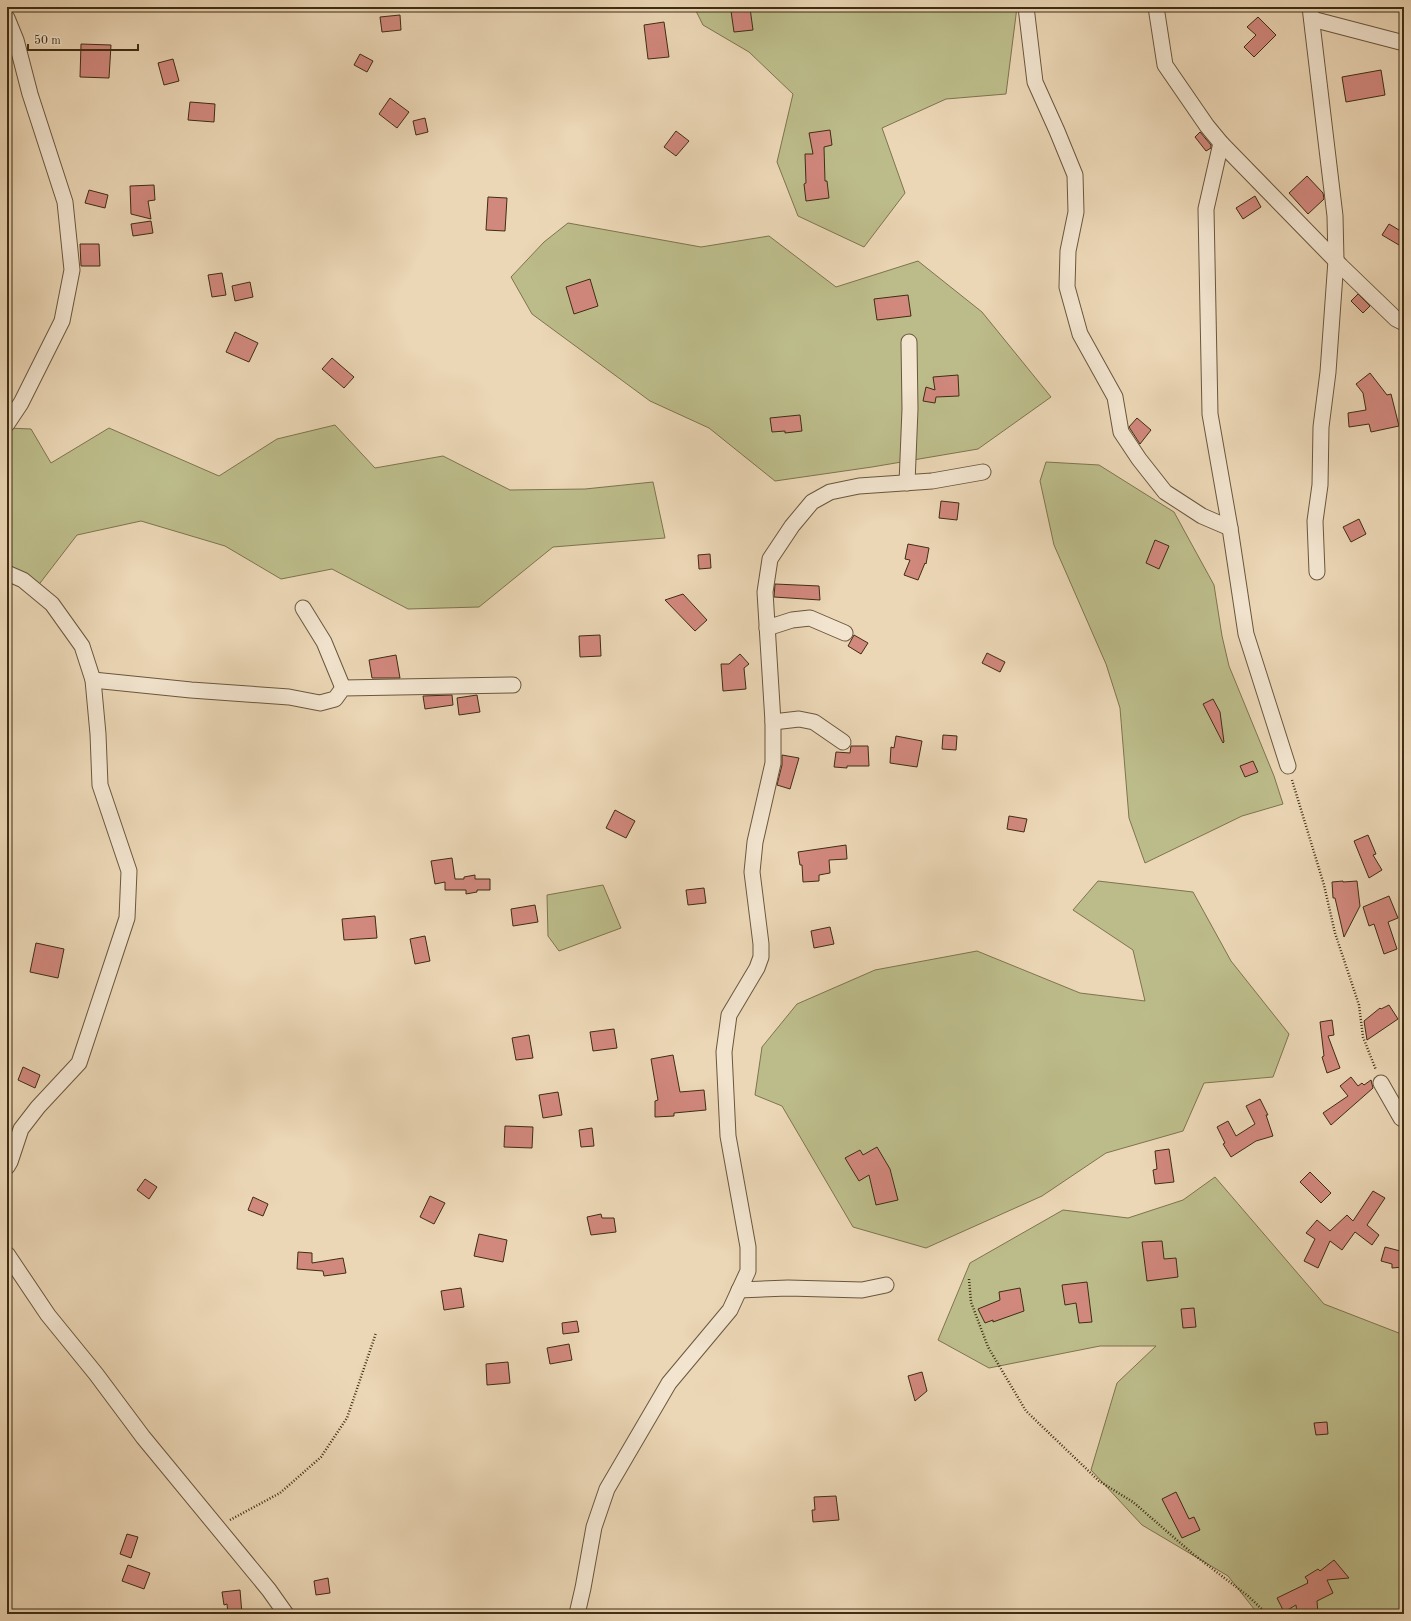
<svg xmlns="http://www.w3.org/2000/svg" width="1411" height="1621" font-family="'Old Standard TT',serif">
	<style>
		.green { fill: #bcbc8a; stroke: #7e744e }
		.building { fill: #d1887d; stroke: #3f2d13 }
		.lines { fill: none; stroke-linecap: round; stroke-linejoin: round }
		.street-casing { stroke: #6a573c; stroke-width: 17 }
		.path { stroke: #3f2d13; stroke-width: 2.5; stroke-dasharray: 1 2; stroke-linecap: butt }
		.street { stroke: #f2e4cf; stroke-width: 15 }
	</style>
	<rect width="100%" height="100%" fill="#ebd6b5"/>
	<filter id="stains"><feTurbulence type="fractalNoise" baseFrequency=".005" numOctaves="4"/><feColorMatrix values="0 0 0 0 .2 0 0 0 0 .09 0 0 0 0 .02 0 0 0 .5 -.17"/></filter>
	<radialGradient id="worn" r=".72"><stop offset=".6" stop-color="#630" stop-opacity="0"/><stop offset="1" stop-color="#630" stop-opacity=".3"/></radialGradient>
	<!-- green -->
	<g class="green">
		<polygon points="694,7 1017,7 1006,94 946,99 882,128 905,193 864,247 798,216 777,162 793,94 749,52 703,25"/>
		<polygon points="568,223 701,247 769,236 836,287 918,261 982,312 1051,397 978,449 872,467 775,481 709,428 650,401 532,314 511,277 544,242"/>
		<polygon points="335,425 375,468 443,456 510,490 585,489 653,482 665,538 553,547 479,607 408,609 332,569 281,579 225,546 141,521 77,535 37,587 7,580 7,428 31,429 51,463 109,428 219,476 277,439"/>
		<polygon points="1046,462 1099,465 1174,512 1214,585 1222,636 1229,666 1274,776 1283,804 1242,816 1145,863 1129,818 1120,708 1106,664 1054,545 1040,481"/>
		<polygon points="1098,881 1193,892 1231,961 1289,1034 1273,1077 1204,1083 1183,1131 1106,1153 1042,1196 926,1248 853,1227 782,1106 755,1095 762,1047 797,1004 875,970 977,951 1080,993 1145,1001 1133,950 1073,910"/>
		<polygon points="603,885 621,928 559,951 548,936 547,895"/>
		<polygon points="1215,1177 1324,1304 1404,1335 1404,1614 1258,1614 1228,1576 1142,1525 1091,1470 1117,1383 1156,1346 1100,1346 989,1368 938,1340 970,1263 1063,1210 1128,1218 1183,1200"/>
	</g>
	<!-- building -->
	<g class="building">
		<polygon points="750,8 753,30 734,32 731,11"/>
		<polygon points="400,15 401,30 382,32 380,17"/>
		<polygon points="1258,17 1276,35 1254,57 1244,47 1256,35 1247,27"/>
		<polygon points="664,22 669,57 648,59 644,25"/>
		<polygon points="81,44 111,45 109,78 80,77"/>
		<polygon points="360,54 373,61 367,72 354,65"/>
		<polygon points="173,59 179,81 164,85 158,63"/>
		<polygon points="1381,70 1385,95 1346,102 1342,77"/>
		<polygon points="390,98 409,112 397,128 379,114"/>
		<polygon points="190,102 215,104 214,122 188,120"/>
		<polygon points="425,118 428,132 416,135 413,121"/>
		<polygon points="830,130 832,145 824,147 825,181 827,181 829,198 806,201 804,184 806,183 805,154 813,154 809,133"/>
		<polygon points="676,131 689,141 676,156 664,147"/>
		<polygon points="1200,132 1211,145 1211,148 1206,151 1195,137"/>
		<polygon points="1307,176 1323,193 1324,199 1308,214 1289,193"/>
		<polygon points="154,185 155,200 148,201 151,219 131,214 130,186"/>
		<polygon points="89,190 108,195 105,208 85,203"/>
		<polygon points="1255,196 1261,207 1243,219 1236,208"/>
		<polygon points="488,197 507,198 505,231 486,230"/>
		<polygon points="151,221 153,233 133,236 131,224"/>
		<polygon points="1389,224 1404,233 1404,248 1382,235"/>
		<polygon points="80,244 99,244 100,266 81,266"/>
		<polygon points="222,273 226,295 212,297 208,275"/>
		<polygon points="590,279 598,306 574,314 566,287"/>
		<polygon points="250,282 253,297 235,301 232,286"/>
		<polygon points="1358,294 1370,306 1363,313 1351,301"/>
		<polygon points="908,295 911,316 877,320 874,299"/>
		<polygon points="235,332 258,343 249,362 226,352"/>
		<polygon points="332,358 354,377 344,388 322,369"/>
		<polygon points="1370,373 1387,395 1391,394 1399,426 1371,432 1369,424 1349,427 1348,413 1366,410 1363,393 1356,384"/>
		<polygon points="958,375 959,396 936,397 935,403 923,401 926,387 935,390 933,377"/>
		<polygon points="800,415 802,431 785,433 785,431 772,432 770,418"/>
		<polygon points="1137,418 1151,430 1140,444 1129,427"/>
		<polygon points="941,501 959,503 957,520 939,518"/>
		<polygon points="1359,519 1366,534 1351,542 1343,527"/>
		<polygon points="1155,540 1169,546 1159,569 1146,563"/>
		<polygon points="908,544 929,548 926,564 925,563 918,580 904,575 910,560 905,559"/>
		<polygon points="710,554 711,568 699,569 698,555"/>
		<polygon points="775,584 819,586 820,600 774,597"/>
		<polygon points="683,594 707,620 695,631 665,600"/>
		<polygon points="600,635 601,656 580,657 579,636"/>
		<polygon points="854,635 868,643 861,654 848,646"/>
		<polygon points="987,653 1005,662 1000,672 982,663"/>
		<polygon points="740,654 749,664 744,668 746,689 723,691 721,664 729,664"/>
		<polygon points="396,655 400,678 372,678 369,660"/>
		<polygon points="452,695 453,705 425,709 423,696"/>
		<polygon points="477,695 480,712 459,715 457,698"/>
		<polygon points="1213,699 1220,712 1224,742 1223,743 1203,704"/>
		<polygon points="943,735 957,736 956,750 942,749"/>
		<polygon points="896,736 922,741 917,767 890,763 891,747 894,748"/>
		<polygon points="851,746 868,746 869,766 847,766 847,768 834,767 836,752 850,753"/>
		<polygon points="782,755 799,758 790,789 777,785 782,765"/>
		<polygon points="1253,761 1258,772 1245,777 1240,766"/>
		<polygon points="615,810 635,821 626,838 606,828"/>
		<polygon points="1009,816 1027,819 1024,832 1007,829"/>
		<polygon points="1368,835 1376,854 1373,855 1382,870 1369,878 1354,841"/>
		<polygon points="846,845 847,859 829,860 830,873 819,875 819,881 803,882 802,865 800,865 798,852"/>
		<polygon points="452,858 455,879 464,879 464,877 475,875 475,879 490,879 490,890 477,890 477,892 466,894 466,890 445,890 445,882 435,884 431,861"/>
		<polygon points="1343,881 1343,882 1357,881 1360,906 1344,937 1335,898 1333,898 1332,882"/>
		<polygon points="704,888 706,903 688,905 686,890"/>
		<polygon points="1389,896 1398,918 1388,922 1397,949 1384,954 1374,924 1369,926 1363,907"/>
		<polygon points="535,905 538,922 513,926 511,909"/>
		<polygon points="375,916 377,938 344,940 342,919"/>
		<polygon points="830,927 834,944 814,948 811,931"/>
		<polygon points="425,936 430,961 415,964 410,939"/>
		<polygon points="36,943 64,949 58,978 30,972"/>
		<polygon points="1389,1005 1398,1019 1367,1040 1364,1021 1380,1008 1381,1009"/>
		<polygon points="1332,1020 1334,1035 1328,1036 1340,1068 1327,1073 1322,1057 1324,1056 1320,1022"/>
		<polygon points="614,1029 617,1048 593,1051 590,1032"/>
		<polygon points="529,1035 533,1058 516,1060 512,1038"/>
		<polygon points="673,1055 680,1092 704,1090 706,1110 674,1113 674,1116 655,1117 655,1101 658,1100 651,1059"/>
		<polygon points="23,1067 40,1075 35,1088 18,1080"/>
		<polygon points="1351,1077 1358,1086 1362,1083 1364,1085 1371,1080 1373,1088 1331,1125 1323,1113 1348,1096 1340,1086"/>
		<polygon points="558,1092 562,1115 543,1118 539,1095"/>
		<polygon points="1260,1099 1268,1115 1266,1115 1273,1136 1256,1141 1231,1157 1223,1144 1225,1143 1217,1127 1228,1121 1236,1136 1255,1124 1246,1106"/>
		<polygon points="505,1126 533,1127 532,1148 504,1147"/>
		<polygon points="592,1128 594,1146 581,1147 579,1130"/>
		<polygon points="877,1147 890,1169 898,1200 876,1205 869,1175 859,1181 845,1158 860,1150 863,1155"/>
		<polygon points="1169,1149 1174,1182 1155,1184 1153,1170 1157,1169 1155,1151"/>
		<polygon points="1310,1172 1331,1193 1321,1203 1300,1182"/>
		<polygon points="145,1179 157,1187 149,1199 137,1190"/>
		<polygon points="1373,1191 1385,1198 1367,1225 1379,1235 1372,1245 1355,1232 1342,1250 1330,1241 1318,1268 1304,1261 1315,1239 1306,1233 1317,1220 1330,1231 1347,1215 1353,1221"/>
		<polygon points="430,1196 445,1203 434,1224 420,1217"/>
		<polygon points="253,1197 268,1204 263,1216 248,1210"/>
		<polygon points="601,1214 602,1218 614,1218 616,1232 591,1235 587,1217"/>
		<polygon points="479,1234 507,1240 503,1262 474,1256"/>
		<polygon points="1162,1241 1164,1259 1176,1258 1178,1277 1147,1281 1142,1242"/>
		<polygon points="1385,1247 1404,1252 1404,1267 1392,1268 1392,1264 1381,1261"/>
		<polygon points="298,1252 312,1253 312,1263 343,1258 346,1273 324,1276 323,1271 297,1269"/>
		<polygon points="1087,1282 1092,1322 1079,1323 1076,1303 1065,1305 1062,1285"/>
		<polygon points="461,1288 464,1307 444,1310 441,1291"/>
		<polygon points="1020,1288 1024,1311 993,1322 993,1320 985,1323 978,1309 1000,1300 999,1292"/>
		<polygon points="1194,1308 1196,1327 1183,1328 1181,1309"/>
		<polygon points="577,1321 579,1332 563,1334 562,1323"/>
		<polygon points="569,1344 572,1360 550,1364 547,1348"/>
		<polygon points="508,1362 510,1383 487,1385 486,1364"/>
		<polygon points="922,1372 927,1391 915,1401 908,1376"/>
		<polygon points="1327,1422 1328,1434 1316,1435 1314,1423"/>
		<polygon points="1176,1492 1189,1519 1194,1517 1200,1530 1182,1538 1162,1499"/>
		<polygon points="836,1496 839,1520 813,1522 812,1510 815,1510 814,1497"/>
		<polygon points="127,1534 138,1537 131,1558 120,1554"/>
		<polygon points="1334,1560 1349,1578 1327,1580 1333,1593 1317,1601 1318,1614 1297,1614 1296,1605 1284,1612 1277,1598 1308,1583 1307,1582 1308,1581 1305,1577 1318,1569 1320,1571"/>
		<polygon points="128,1565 150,1573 144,1589 122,1581"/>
		<polygon points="328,1578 330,1593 316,1595 314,1581"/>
		<polygon points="240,1590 242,1614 228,1614 227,1604 224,1605 222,1592"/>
	</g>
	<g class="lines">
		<defs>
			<g id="street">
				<polyline points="1026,7 1035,82 1057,131 1075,175 1076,212 1068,251 1067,287 1080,334 1115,397 1121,432 1139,459 1165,492 1202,516 1230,528"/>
				<polyline points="1156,7 1165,65 1207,126 1221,143 1341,266 1396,319 1404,323"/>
				<polyline points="1310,7 1335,216 1336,260 1328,372 1321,427 1320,485 1315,521 1317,572"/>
				<polyline points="7,18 16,40 30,94 65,202 72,270 62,321 21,403 7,424"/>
				<polyline points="1312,19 1404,43"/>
				<polyline points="1221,143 1206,209 1210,414 1230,528 1246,634 1288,766"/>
				<polyline points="907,483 910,409 909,342"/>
				<polyline points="7,573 23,580 52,604 82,646 93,680 98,734 100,785 129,871 127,918 79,1063 38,1107 21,1129 10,1162 7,1167"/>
				<polyline points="303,608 324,642 343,688"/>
				<polyline points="767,628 792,620 810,618 845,633"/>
				<polyline points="93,680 191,690 289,697 320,703 335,699 343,688 513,685"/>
				<polyline points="773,722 799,719 814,722 843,742"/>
				<polyline points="1381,1083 1401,1118 1404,1120"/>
				<polyline points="7,1254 48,1315 96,1374 143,1437 269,1590 286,1614"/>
				<polyline points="739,1290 788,1288 862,1290 886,1285"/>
				<polyline points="577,1614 583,1588 594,1527 607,1489 669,1383 730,1310 748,1271 748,1247 728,1136 724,1052 729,1015 757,968 761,957 761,944 752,872 755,842 773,763 773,722 765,592 770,559 792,526 812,502 830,492 859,486 932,481 983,472"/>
			</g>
		</defs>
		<!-- street casing -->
		<use href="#street" class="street-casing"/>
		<!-- path -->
		<g class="path">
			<polyline points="1292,780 1324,885 1335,933 1359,1005 1363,1037 1376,1070"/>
			<polyline points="969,1279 971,1302 988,1347 1026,1411 1099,1481 1133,1502 1193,1554 1248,1596 1267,1614"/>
			<polyline points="230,1520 280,1493 321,1457 347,1418 376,1333"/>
		</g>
		<!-- street -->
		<use href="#street" class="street"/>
	</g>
	<!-- margin -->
	<rect width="1411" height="1621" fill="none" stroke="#ebd6b5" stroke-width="24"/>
	<rect x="8" y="8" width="1395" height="1605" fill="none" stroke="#3f2d13" stroke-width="2"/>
	<rect x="12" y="12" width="1387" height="1597" fill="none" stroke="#3f2d13"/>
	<!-- scale -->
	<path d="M28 44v6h110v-6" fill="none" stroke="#3f2d13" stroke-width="2"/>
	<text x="34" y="44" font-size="12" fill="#3f2d13" stroke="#f2e4cf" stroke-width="3" paint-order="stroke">50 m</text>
	<rect width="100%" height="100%" filter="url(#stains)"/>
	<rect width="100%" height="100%" fill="url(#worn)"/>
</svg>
